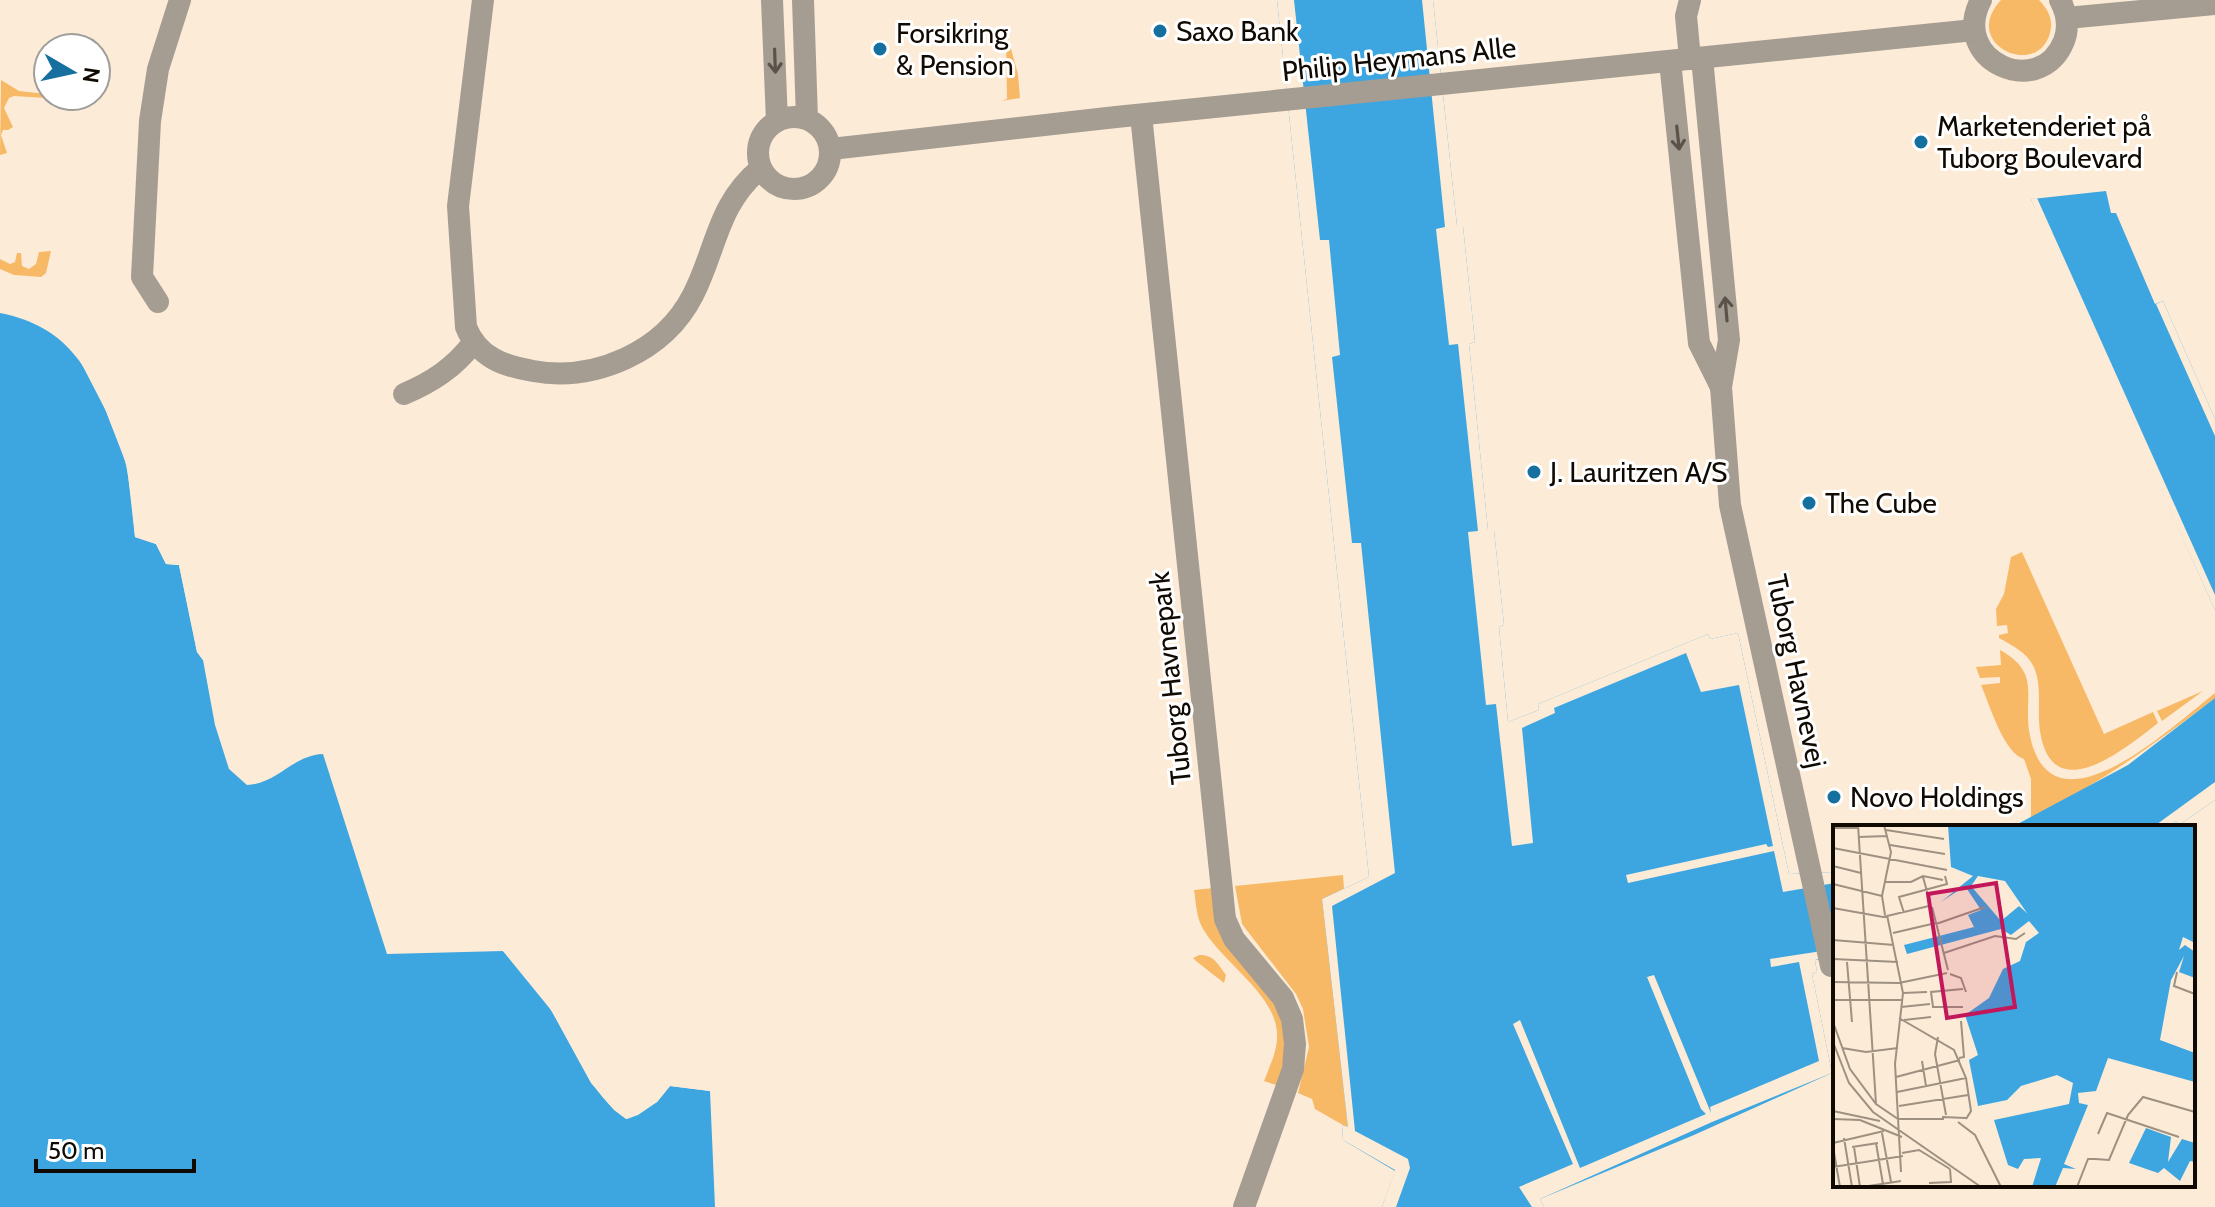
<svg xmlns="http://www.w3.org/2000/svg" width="2215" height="1207" font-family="Cabin,sans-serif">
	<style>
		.green { fill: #f8b967 }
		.water { fill: #3da6e1 }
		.pier { fill: #fcebd6 }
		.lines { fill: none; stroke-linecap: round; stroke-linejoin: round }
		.minor { stroke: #a59c92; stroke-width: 22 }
		.tertiary { stroke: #a59c92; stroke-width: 22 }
		.oneway { stroke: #5b534a }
		.poi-dot { fill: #15709f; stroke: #fff; stroke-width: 3 }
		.labels { text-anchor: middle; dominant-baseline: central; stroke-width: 6; stroke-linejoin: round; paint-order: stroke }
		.poi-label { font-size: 28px; fill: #110a03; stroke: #fff; text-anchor: start }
		.street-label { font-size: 28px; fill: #110a03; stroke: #fff }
		.inset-road { fill: none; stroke: #9e9182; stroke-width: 2 }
		.view { fill: #c2185b; fill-opacity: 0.15; stroke: #c2185b; stroke-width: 4 }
		.inset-edge { fill: none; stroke: #110a03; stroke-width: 4 }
	</style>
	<rect width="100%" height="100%" fill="#fcebd6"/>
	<!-- green -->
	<g class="green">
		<path d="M2001,0h38c8,8 13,17 12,28 -8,54 -93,18 -50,-28z"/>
		<polygon points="1008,38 1018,74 1020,98 1001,101 1007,99 1006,39"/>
		<polygon points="1,80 19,91 65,96 64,103 48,101 46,98 14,96 9,98 4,108 13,127 8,130 3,130 1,135 7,153 0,155"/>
		<polygon points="51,251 46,273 41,277 14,275 0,269 0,259 10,264 15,262 17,253 21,253 22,266 29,269 36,264 39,252"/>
		<path d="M2022,552l82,182 49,-22 5,11c-32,25 -106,87 -118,8 -3,-19 2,-43 -5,-61 -6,-17 -22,-24 -36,-32v-3l9,-2 -1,-8 -10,1 -1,-17 8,-15 7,-37z"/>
		<path d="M2000,650c43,24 22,47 30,86 22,106 146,-13 185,-43v5c-59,45 -117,87 -184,120v-39l-7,-20c-20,-5 -35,-56 -43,-74l19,-2v-6l-20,1 -4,-11 25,-2z"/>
		<polygon points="2203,691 2162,721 2157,711"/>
		<polygon points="1343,875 1344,889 1323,899 1348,1128 1315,1109 1312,1099 1298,1093 1309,1047 1303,1009 1296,994 1242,924 1235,886"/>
		<path d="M1214,888l61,110 13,34 -9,54 -15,-5c6,-16 14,-31 13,-48 -2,-40 -57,-72 -75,-106 -6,-11 -6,-25 -8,-37z"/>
		<path d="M1199,955c14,-1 19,9 27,20l-2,8c-2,-2 -30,-23 -31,-25z"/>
	</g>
	<!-- water -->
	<g class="water">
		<polygon points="1277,0 1433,0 1457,226 1463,226 1475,342 1469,344 1488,530 1494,530 1504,625 1499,627 1508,722 1539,710 1538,704 1708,634 1710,639 1738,633 1789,874 1835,872 1835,959 1815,960 1817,972 1812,974 1832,1073 1694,1135 1540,1199 1544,1207 1382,1207 1395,1171 1343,1140 1342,1125 1348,1127 1322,899 1369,877"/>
		<polygon points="2106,191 2111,213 2116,213 2155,304 2163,301 2215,419 2215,610 2031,199"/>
		<path d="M0,313c67,13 91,56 113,116 5,13 12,27 14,41 4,22 6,45 8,67l21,7 10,20 13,1 18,87 6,8 12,65 14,44 18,16c30,-1 46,-30 76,-31l64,200 116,-3c16,19 34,38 48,59 25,38 37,82 75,109l31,-17 13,-16 40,5 5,116h-715z"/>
		<polygon points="2215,698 2215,800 2179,825 2176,821 2167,827 2012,827 2128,765"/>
	</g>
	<!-- pier -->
	<g class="pier">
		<polygon points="1277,0 1294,0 1320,240 1329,240 1340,355 1332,357 1352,543 1361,543 1395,873 1332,906 1355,1131 1408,1159 1410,1168 1396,1207 1382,1207 1395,1170 1343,1140 1342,1125 1348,1127 1322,899 1369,877"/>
		<polygon points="1422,0 1433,0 1457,226 1463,226 1475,342 1469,344 1488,530 1494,530 1504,625 1499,627 1508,722 1539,710 1538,704 1708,634 1710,639 1738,633 1789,874 1835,872 1835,883 1783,892 1774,851 1628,883 1626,875 1766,844 1768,847 1773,846 1739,685 1701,692 1686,653 1554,708 1555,713 1522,728 1533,843 1512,846 1496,704 1486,705 1468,532 1478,531 1458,344 1449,345 1436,229 1445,227"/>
		<polygon points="2037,198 2215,595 2215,610 2054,254 2031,199"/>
		<polygon points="2163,301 2215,419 2215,436 2156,304"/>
		<polygon points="76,353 80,353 110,409 131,465 139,534 159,541 169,560 182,563 201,650 206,658 203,660 197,652 179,565 166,564 156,544 135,537 127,466 106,411"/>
		<polygon points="2215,782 2215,800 2179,825 2176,821 2167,827 2153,827"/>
		<polygon points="1835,949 1824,958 1815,960 1817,972 1812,974 1832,1073 1712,1122 1540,1199 1544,1207 1532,1207 1519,1187 1573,1164 1513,1024 1520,1020 1580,1168 1706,1114 1701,1109 1647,977 1654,975 1711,1113 1710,1107 1819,1061 1799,962 1771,967 1770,959"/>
		<polygon points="508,950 554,1008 594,1080 617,1107 627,1114 636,1111 654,1099 670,1082 709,1087 710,1091 670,1086 657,1102 638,1115 627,1119 614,1110 591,1083 551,1010 503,951"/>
	</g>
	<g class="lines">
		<!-- minor -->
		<g class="minor">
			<path d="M483,0l-25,206 8,121c12,30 37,39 67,44 62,11 131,-19 160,-76 24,-47 24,-91 68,-127"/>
			<polyline points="1690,0 1686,16 1690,59"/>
			<polyline points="2067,18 2215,4"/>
			<polyline points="1702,58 1729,340 1721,387 1730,505 1831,966"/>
			<polyline points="1670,61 1699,343 1721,387"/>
			<polyline points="1141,115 1225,919 1234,939 1283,998 1292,1019 1295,1044 1293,1069 1244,1207"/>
			<polyline points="158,302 142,277 150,121 158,69 180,0"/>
			<path d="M404,394c28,-12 50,-26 69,-51"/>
		</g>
		<!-- tertiary -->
		<g class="tertiary">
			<polyline points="772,0 777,121"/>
			<polyline points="803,0 807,119"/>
			<path d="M1981,0c-32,61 59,101 83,41 5,-13 3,-28 -4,-41"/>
			<circle cx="794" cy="153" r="36"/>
			<polyline points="831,149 1116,117 1974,30"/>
		</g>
	</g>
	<!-- one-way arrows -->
	<defs><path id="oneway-shaft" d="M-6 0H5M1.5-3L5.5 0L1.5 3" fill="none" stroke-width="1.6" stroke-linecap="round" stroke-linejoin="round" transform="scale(2)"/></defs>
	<g class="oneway">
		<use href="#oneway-shaft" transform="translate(775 61) rotate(88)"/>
		<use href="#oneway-shaft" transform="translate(1678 138) rotate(84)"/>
		<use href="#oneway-shaft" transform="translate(1726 309) rotate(-95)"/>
	</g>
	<!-- markers -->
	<g class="poi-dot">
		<circle cx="1160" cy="31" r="8"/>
		<circle cx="880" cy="49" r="8"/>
		<circle cx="1921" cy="142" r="8"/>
		<circle cx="1534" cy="472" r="8"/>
		<circle cx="1809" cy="503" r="8"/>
		<circle cx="1834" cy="797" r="8"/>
	</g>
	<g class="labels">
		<!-- poi labels -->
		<g class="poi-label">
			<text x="1176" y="31">Saxo Bank</text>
			<text x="896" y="33">Forsikring<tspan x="896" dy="32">&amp; Pension</tspan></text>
			<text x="1937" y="126">Marketenderiet på<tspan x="1937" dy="32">Tuborg Boulevard</tspan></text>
			<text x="1550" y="472">J. Lauritzen A/S</text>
			<text x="1825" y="503">The Cube</text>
			<text x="1850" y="797">Novo Holdings</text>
		</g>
		<!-- street labels -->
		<g class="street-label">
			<text transform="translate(1399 59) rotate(-6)">Philip Heymans Alle</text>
			<text transform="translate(1797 671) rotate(78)">Tuborg Havnevej</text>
			<text transform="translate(1170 678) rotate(-96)">Tuborg Havnepark</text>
		</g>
	</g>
	<!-- overview -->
	<g transform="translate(1833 825)">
		<rect width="362" height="362" fill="#fcebd6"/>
		<path d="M115,0h247v118l-12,-6 -4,13 6,-5 10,7v26l-16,-6 5,-16 -13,24 -11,60 35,13v29l-87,-24 -12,33 -18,2 1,10 9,2 -24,59 12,5 -13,-1 -8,19h-23l9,-29 -17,1 -6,10 -10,-4 -14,-45 75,-16 4,-21 -16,-8 -36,11 -14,14 -29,6 -9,-46 9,-5 -13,-40 24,-17 14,-29 17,-8 6,-19 13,-9 -10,-12 -18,14 -10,-6 -94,25 -3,-9 70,-18 -6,-12 13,-5 -16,-24 -24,16 32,-26 -22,-9zM145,51l27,5 22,32 -8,-7 -18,15 -30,-35zM313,303l25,9 -3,25 14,-23 13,4v19l-5,-1 -10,20 -16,-13 -6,5 -29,-10z" fill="#3da6e1" fill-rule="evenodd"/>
		<path class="inset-road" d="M25,0l18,279M51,0l7,27 -9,44 3,19M0,3h25M53,5l58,9M26,12l28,-1M57,20l55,9M0,23l114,22M0,41l28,7M90,52l7,25M52,57h26l12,-6 20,4M0,59l49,12M99,82l16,63M0,83l50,9 46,-11M71,88l-5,-16 48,-13 -2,-8M54,90l16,78 -8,71 6,108M103,99l49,-17M60,108l43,-10M0,115l61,5M111,128l51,-17 21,3 9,-6M0,134l65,3M14,137l5,60M344,147l-3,14 21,8M117,149l11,4 5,14M0,157l66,1 48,-10M130,164l-32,3 2,15h30M70,168l24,-1M0,175h69M68,182l29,-3M66,193l55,32 12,28 5,33 -5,8M71,195l27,-3M0,197l17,47 26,35 22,15h46M105,212l-3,17 11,61M0,217l16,41 24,29 108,75M9,223l24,4 32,-4M126,233l5,-1 -3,-36M89,236l4,25M63,252l64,-17M64,267l69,-14M66,281l69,-11M0,286l47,10M109,292l24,1M0,294l27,1 42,17M125,297l17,13 26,52M49,308l9,49M265,309l9,-21 72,24M11,313l8,49M0,318l51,-12M43,318l7,41M0,322l7,40M19,322l26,-4M21,322l6,40M69,328l17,-3 31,19M262,334l14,1 19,-45 15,-18 52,15M0,342l70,-11M96,358l22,-1 -1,-13M29,362l39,-6M244,362l11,-28h7"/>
		<path class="view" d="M163,58l19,124 -68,11 -19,-124z"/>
		<rect width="362" height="362" class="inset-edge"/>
	</g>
	<!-- north arrow -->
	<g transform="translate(72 72) rotate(99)"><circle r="38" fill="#ffffff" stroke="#a09d9a" stroke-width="2"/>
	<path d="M0-6L14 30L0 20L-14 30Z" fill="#15709f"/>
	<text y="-12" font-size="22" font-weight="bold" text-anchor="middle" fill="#110a03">N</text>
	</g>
	<!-- scale -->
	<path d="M36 1159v12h158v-12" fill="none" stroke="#110a03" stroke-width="4"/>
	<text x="48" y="1159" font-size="24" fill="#110a03" stroke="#ffffff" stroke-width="6" paint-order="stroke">50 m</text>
</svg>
